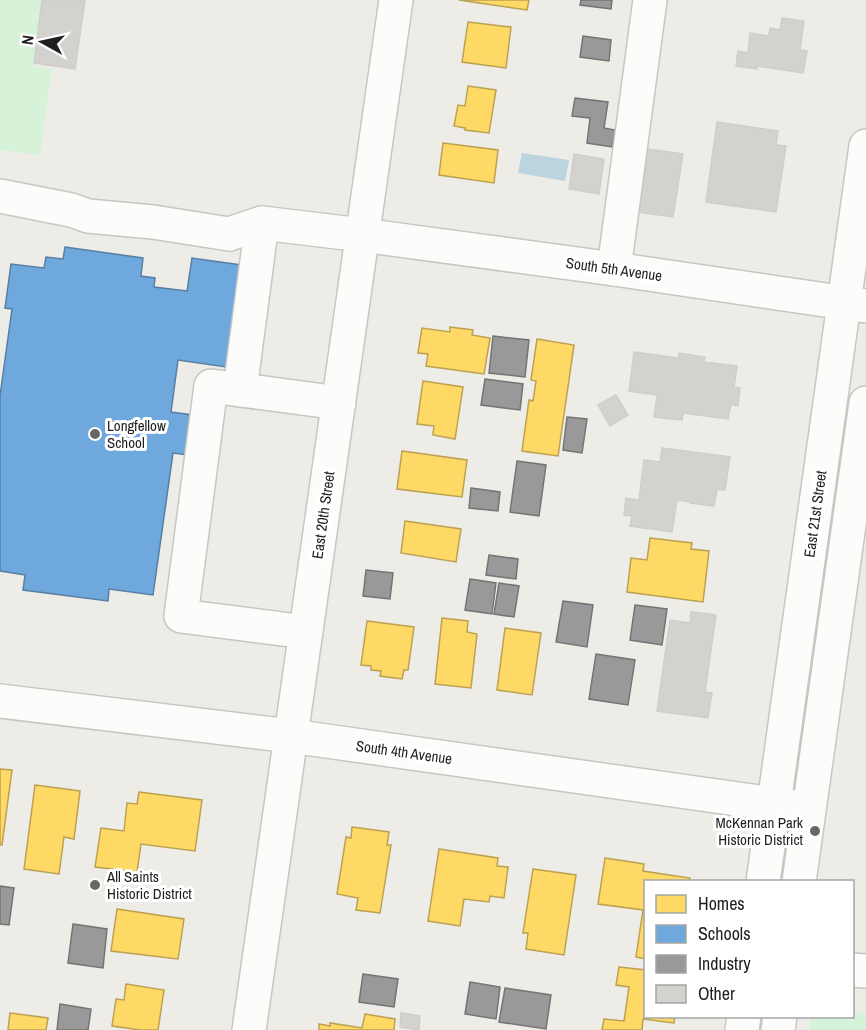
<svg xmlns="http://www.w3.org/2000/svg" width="866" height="1030" font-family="'Archivo Narrow',sans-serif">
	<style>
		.park { fill: #d6f3d9 }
		.water { fill: #bcd4df }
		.homes { fill: #ffd966; stroke: #bca151; stroke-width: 1.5 }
		.schools { fill: #6fa8dc; stroke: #577fa3; stroke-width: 1.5 }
		.industry { fill: #999; stroke: #747474; stroke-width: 1.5 }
		.building { fill: #d4d2ce; stroke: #d0cec9; stroke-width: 1.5 }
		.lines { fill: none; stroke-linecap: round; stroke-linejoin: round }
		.minor-casing { stroke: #c6c6c3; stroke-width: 36 }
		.minor { stroke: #fcfcfb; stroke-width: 33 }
		.poi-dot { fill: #676765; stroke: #fff; stroke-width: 2 }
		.labels { text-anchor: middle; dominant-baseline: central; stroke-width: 6; stroke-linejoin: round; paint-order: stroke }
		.street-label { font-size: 15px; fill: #1f1f1f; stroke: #fff }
		.poi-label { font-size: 15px; fill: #1f1f1f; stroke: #fff; text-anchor: start }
	</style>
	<rect width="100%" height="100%" fill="#edece7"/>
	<!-- park -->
	<g class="park">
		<polygon points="0,0 43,0 34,66 52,69 40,155 0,150"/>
		<polygon points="853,1012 866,1014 866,1030 809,1030 811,1017 852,1016"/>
	</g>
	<!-- water -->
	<polygon class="water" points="522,153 569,160 565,181 518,173"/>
	<!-- homes -->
	<g class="homes">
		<polygon points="459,0 529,0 527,10"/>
		<polygon points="468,22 511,27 506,68 462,62"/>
		<polygon points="468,86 496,90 489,133 465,130 465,128 454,126 458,105 465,106"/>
		<polygon points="443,143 498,150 494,183 439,175"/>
		<polygon points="450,327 473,330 472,335 490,338 484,374 426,366 428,354 418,353 422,328 450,332"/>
		<polygon points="537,339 574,345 558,456 522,451 529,400 533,401 536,381 531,380"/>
		<polygon points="423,381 463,387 455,439 433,435 434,426 417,424"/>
		<polygon points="402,451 467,460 462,497 397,489"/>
		<polygon points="405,521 461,529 456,562 401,553"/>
		<polygon points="650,538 692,543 691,549 709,551 703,602 627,592 631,558 647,560"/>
		<polygon points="442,618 468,621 467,632 477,634 471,688 435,684"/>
		<polygon points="367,621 414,627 408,670 404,670 402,679 380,676 381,671 371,670 371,666 361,665"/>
		<polygon points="505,628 541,633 532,695 497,690"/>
		<polygon points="0,769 12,770 2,845 0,845"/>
		<polygon points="35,785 80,791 74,839 64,837 59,874 24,869"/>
		<polygon points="139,792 202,800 195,851 141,844 137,872 95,867 101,828 124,831 127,803 137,804"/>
		<polygon points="352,827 389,832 387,845 391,845 380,913 356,910 358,898 337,894 346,837 351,838"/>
		<polygon points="439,849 498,858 497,866 508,867 504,898 490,896 489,902 464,899 460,926 428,921"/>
		<polygon points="605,858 644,864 643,871 690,878 689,882 646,882 646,959 636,957 643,910 598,904"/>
		<polygon points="533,869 576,875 564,955 526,949 528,933 523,933"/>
		<polygon points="117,909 184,919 178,959 111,951"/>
		<polygon points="619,967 646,970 646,1016 675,1016 674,1023 643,1019 642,1030 602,1030 604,1019 624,1021 629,987 616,985"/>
		<polygon points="126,984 164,990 158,1030 140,1030 112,1026 116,999 124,1000"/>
		<polygon points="10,1013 48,1018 46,1030 8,1030"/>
		<polygon points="365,1014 395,1019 394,1030 319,1030 319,1024 330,1026 330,1023 362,1028"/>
	</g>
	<!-- schools -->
	<polygon class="schools" points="65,247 143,258 141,276 155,278 154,287 187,291 192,258 241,265 226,367 178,360 171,412 193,415 188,455 173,453 153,595 109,589 108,601 23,590 25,575 0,571 0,396 12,309 5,308 11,264 44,268 46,257 63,259"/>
	<!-- industry -->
	<g class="industry">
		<polygon points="581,0 612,0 611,9 580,5"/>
		<polygon points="583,36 611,40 609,61 580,57"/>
		<polygon points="575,98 608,102 604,128 615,130 612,147 587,143 590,118 572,116"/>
		<polygon points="493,336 529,340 525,377 489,373"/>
		<polygon points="485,379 523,384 520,410 481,405"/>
		<polygon points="567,417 587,419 582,453 563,450"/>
		<polygon points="517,461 546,465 539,516 510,512"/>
		<polygon points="471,488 500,492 498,511 469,508"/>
		<polygon points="489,555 518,559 516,579 486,575"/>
		<polygon points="366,570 393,573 390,599 363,596"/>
		<polygon points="470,579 496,583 492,614 465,610"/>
		<polygon points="499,583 519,586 514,617 494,614"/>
		<polygon points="563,601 593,605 587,647 556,642"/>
		<polygon points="635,605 667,609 662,645 630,640"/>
		<polygon points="596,654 635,660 628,705 589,699"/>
		<polygon points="0,886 14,888 9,925 0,924"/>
		<polygon points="73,924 107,929 103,968 68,963"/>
		<polygon points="363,974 398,979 394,1007 359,1002"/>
		<polygon points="470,982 500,987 496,1019 465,1014"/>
		<polygon points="505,988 551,995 546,1029 499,1022"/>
		<polygon points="60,1004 91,1009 88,1030 57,1030"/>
	</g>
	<!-- building -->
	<g class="building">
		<polygon points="42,0 85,0 75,69 34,63"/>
		<polygon points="782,18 804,21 800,50 807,51 803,73 757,66 757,69 736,66 738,51 748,53 750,33 769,36 770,28 780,30"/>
		<polygon points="717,122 778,131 776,145 786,146 776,212 706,202"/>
		<polygon points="647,149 683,154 673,217 638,212"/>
		<polygon points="574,154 604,159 599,194 569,189"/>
		<polygon points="634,352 678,358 679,353 705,357 704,362 737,366 734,387 740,388 738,406 731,404 728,419 683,413 682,420 654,417 657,395 629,391"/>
		<polygon points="616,395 628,415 610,426 598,405"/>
		<polygon points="662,448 730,457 725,490 717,489 714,506 690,503 690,502 677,500 672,532 630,526 632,516 624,515 626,498 639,500 644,460 660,462"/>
		<polygon points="691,612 716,615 705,692 712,693 708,718 657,711 670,620 690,623"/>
		<polygon points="401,1013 420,1016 419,1030 400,1027"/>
	</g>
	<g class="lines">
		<defs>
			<g id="minor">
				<polyline points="0,196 71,210 88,216 153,222 229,234 262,223 362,235 614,269 866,306"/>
				<polyline points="614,269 650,0"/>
				<polyline points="240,390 262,223"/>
				<polyline points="306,632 181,616 211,386 339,403"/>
				<polyline points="0,701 291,736 808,809"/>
				<polyline points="763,882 866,146"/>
				<polyline points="799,882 866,403"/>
				<polyline points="852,970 866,971"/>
				<polyline points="249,1030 396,0"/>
				<polyline points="742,1030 744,1016"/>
				<polyline points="778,1030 780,1016"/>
			</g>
		</defs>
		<!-- minor casing -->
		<use href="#minor" class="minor-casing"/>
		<!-- minor -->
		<use href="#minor" class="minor"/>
	</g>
	<!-- markers -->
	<g class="poi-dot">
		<circle cx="95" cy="434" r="6"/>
		<circle cx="815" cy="831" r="6"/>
		<circle cx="95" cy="885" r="6"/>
	</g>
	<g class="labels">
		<!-- street labels -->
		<g class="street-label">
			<text transform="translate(614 269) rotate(8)">South 5th Avenue</text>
			<text transform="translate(815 514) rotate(-82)">East 21st Street</text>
			<text transform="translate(323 515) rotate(-82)">East 20th Street</text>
			<text transform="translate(404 752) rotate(8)">South 4th Avenue</text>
		</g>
		<!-- poi labels -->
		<g class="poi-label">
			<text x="107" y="425">Longfellow<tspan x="107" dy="17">School</tspan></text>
			<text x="803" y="822" text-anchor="end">McKennan Park<tspan x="803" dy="17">Historic District</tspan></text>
			<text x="107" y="876">All Saints<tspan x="107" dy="17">Historic District</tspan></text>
		</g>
	</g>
	<!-- legend -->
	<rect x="644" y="880" width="210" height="138" fill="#ffffff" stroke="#a5a5a5" stroke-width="1.5"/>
	<rect x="656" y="895" width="30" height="18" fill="#ffd966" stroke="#a5a5a5" stroke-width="1.5"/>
	<text x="698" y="910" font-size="18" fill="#1f1f1f">Homes</text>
	<rect x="656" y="925" width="30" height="18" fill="#6fa8dc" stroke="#a5a5a5" stroke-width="1.5"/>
	<text x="698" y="940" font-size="18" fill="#1f1f1f">Schools</text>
	<rect x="656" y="955" width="30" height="18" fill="#999999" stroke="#a5a5a5" stroke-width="1.5"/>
	<text x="698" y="970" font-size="18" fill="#1f1f1f">Industry</text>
	<rect x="656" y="985" width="30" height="18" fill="#d4d2ce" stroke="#a5a5a5" stroke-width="1.5"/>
	<text x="698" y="1000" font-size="18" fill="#1f1f1f">Other</text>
	<!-- north arrow -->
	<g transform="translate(42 42) rotate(278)" stroke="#ffffff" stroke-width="4.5" paint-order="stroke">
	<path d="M0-4.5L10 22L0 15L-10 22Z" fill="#1f1f1f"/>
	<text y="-9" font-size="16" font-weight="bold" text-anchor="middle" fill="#1f1f1f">N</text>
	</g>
</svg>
